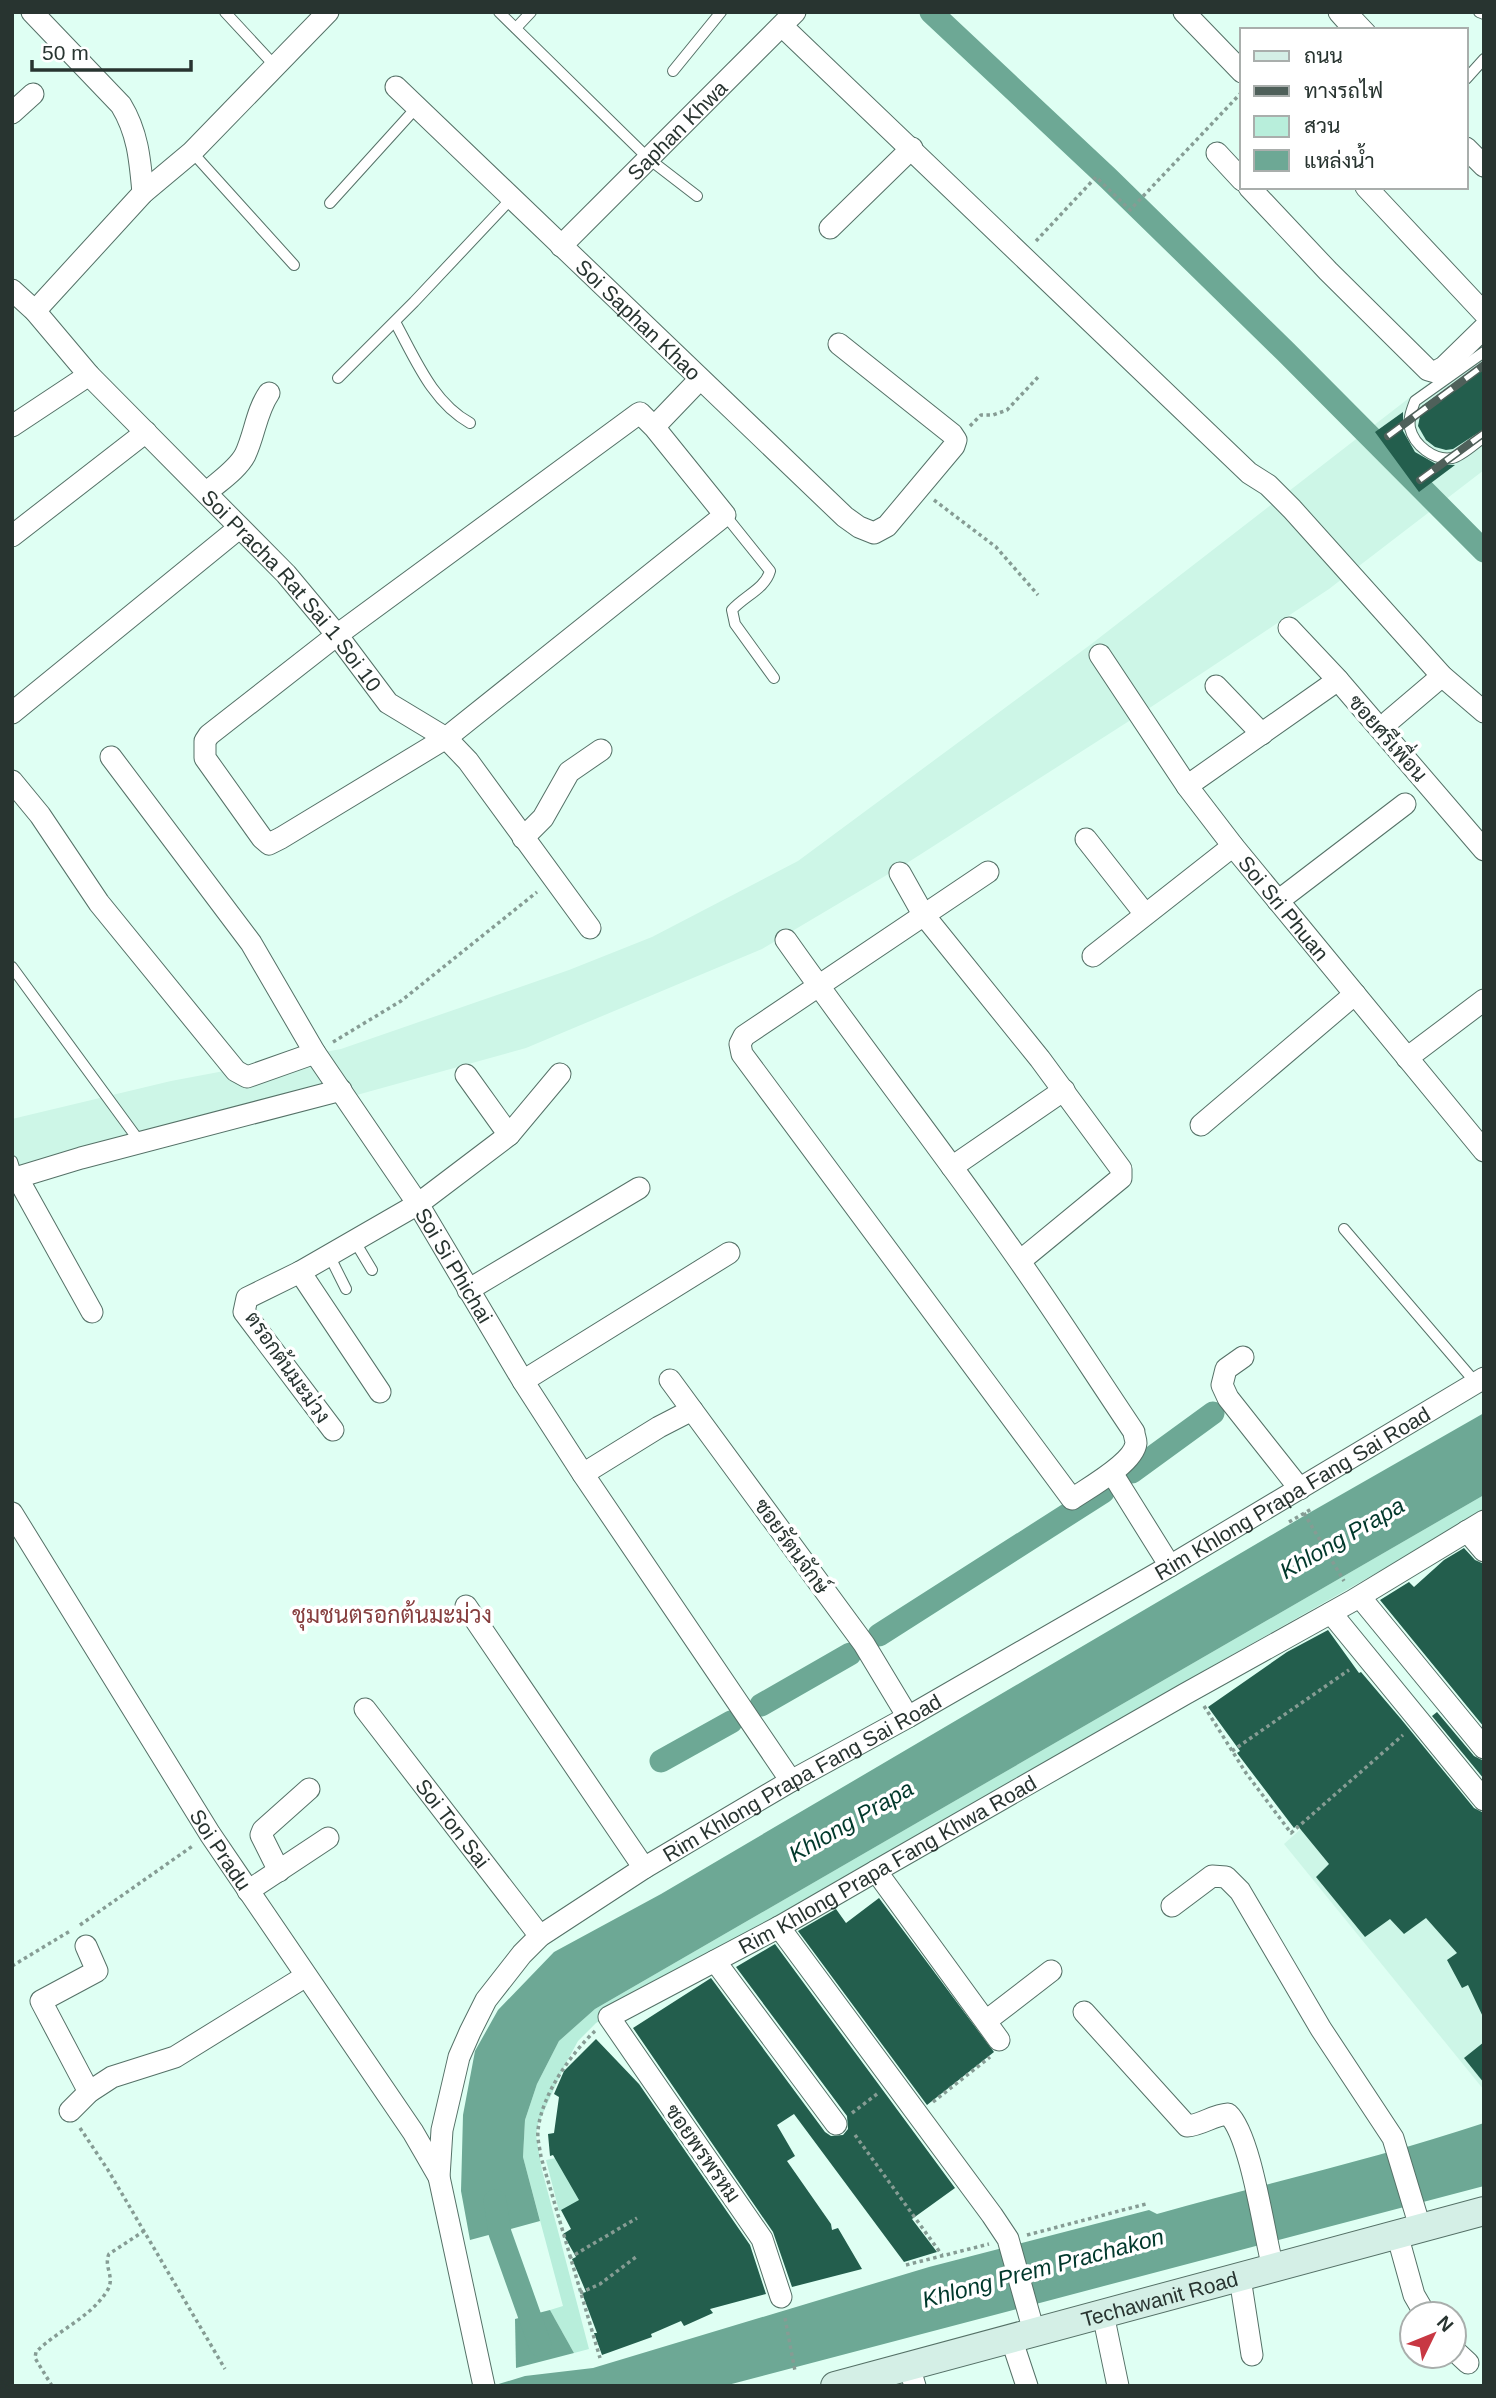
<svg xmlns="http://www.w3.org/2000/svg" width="1496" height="2398" font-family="Arial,Sarabun,sans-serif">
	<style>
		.built { fill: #cdf6e7 }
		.green { fill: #b8eedb }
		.water { fill: #6da895 }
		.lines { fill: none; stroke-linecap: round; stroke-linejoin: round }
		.canal { stroke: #6da895; stroke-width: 23 }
		.building { fill: #235e4d }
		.lane-casing { stroke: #557167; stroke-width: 12 }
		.street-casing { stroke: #557167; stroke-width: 23 }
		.secondary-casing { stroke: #557167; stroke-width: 30 }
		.path { stroke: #869c94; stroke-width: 3.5; stroke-dasharray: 3.5 3.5; stroke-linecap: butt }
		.lane { stroke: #fff; stroke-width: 10 }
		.street { stroke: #fff; stroke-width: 21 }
		.secondary { stroke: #d4efe6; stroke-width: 28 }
		.rail-casing { stroke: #4f605a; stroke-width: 8 }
		.rail { stroke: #fff; stroke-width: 5; stroke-dasharray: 16; stroke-linecap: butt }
		.labels { text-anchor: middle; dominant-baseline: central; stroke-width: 7; stroke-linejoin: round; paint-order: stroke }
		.street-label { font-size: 21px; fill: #283430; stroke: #fff }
		.water-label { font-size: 23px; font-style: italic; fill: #00382b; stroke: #fff }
		.neighbourhood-label { font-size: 23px; fill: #863e3e; stroke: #fff }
	</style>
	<rect width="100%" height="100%" fill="#dffff3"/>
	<!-- built -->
	<g class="built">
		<polygon points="1484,340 1484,470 1329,589 1151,707 907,863 762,949 526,1048 205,1137 12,1185 12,1119 171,1081 341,1049 569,970 652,937 798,861 1090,645"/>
		<polygon points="1383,1756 1484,1887 1484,2090 1284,1844"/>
	</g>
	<!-- green -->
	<g class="green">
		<polygon points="1484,1495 1484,1512 1214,1665 854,1876 596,2023 578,2041 565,2065 538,2124 536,2135 542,2170 589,2349 574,2353 550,2310 563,2306 523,2157 525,2120 537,2084 559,2041 595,2009"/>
		<polygon points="595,2150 595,2195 559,2211 546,2160"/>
	</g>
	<!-- water -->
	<g class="water">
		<polygon points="1484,1413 1484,1495 595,2009 559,2041 537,2084 525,2120 523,2157 540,2221 470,2240 461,2191 463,2115 475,2051 498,2010 554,1952 661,1894 1309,1513"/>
		<path d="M1484,2123v63l-760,200h-232l33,-10 68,-8 336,-101 220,-57 8,4c109,-31 219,-55 327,-91z"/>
		<polygon points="550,2310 574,2353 516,2368 515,2319"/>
	</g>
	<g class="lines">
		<!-- canal -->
		<g class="canal">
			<polyline points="931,12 1108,178 1286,352 1484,551"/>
			<polyline points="1132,1472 1213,1413"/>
			<polyline points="879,1635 1103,1492"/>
			<polyline points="761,1705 850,1654"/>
			<polyline points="661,1761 731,1722"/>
			<polyline points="495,2201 500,2233 540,2345"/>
		</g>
	</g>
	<!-- building -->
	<g class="building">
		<polygon points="1484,362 1484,429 1453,449 1446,450 1435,447 1426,440 1418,426 1422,406"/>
		<polygon points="1403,412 1403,431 1415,452 1436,464 1455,465 1419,492 1375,432"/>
		<polygon points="1464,1548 1475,1560 1484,1564 1484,1727 1380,1600 1409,1582 1414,1587 1444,1560"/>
		<polygon points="1328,1630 1359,1673 1361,1672 1401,1719 1474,1808 1484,1813 1484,2019 1468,1985 1462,1988 1447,1960 1457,1953 1426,1918 1404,1934 1390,1919 1365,1937 1316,1877 1329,1864 1297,1825 1294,1828 1237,1753 1240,1751 1208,1707 1287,1652"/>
		<polygon points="1437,1712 1474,1756 1484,1761 1484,1779 1432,1716"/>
		<polygon points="879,1898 994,2052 927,2105 798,1931 836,1909 846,1923"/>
		<polygon points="775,1944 955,2188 912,2219 937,2252 904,2262 794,2114 777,2125 795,2156 787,2161 831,2224 832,2230 838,2228 862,2269 792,2287 773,2232 633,2028 711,1978 825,2132 831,2136 843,2135 848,2129 847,2116 736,1967"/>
		<polygon points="596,2039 639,2084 750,2245 766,2294 710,2309 713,2313 684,2326 681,2321 651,2334 652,2337 602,2355 594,2333 597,2333 582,2293 586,2292 572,2259 576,2257 563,2234 571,2229 561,2210 579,2200 553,2155 550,2156 548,2134 554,2133 559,2097 554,2094 564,2071"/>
		<polygon points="1484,2042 1484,2083 1464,2058"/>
	</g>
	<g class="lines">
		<defs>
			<g id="lane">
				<polyline points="225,12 275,66"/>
				<polyline points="499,12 649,159 697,196"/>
				<polyline points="1353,12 1370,30"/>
				<polyline points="1479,12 1484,14"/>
				<polyline points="516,28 531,12"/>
				<polyline points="673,71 721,12"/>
				<polyline points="1466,79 1484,59"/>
				<polyline points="192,152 294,265"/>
				<polyline points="330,203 416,108"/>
				<path d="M395,322c20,36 37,80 75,101"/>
				<path d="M1484,352l-69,49c-3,8 -7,18 -5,27 4,17 24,33 42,30 10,-2 23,-15 32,-21"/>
				<polyline points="338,378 414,302 511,199"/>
				<path d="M725,515l45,56c-5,18 -26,25 -38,39l3,14 39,54"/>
				<polyline points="12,967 140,1142"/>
				<polyline points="12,1161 17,1177"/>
				<polyline points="1344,1229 1476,1383"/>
				<polyline points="354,1240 372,1270"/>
				<polyline points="329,1255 346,1289"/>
			</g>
			<g id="street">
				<path d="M32,12l89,93c17,28 19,55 22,88"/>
				<polyline points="1184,12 1242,72"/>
				<polyline points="1339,12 1355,30"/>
				<polyline points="782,26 1249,473 1268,485 1292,509 1442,676 1484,712"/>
				<path id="s1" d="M396,87l449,430 14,10 15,6 13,-7 67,-80 2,-6 -4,-6 -113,-90"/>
				<polyline points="12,113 33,94"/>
				<polyline points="1466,148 1484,166"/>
				<polyline points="1217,153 1242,180"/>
				<polyline points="1249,187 1328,271 1428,370 1435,372 1444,367 1484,328"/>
				<polyline points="1366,187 1484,313"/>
				<polyline points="830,228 912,148"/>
				<path id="s2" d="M561,246l234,-234"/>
				<path id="s3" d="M12,290l23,21 54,64 197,199 51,61 51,68 58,35 22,23 122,167"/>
				<polyline points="35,311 143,193 192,152 328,12"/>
				<polyline points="12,426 89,375"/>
				<polyline points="654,427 725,515 446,738 281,838 269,844 262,838 205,758 205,741 209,735 337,635 638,414 640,413 654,427 700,379"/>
				<path d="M206,493c12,-11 31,-23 39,-38 10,-21 11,-43 24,-62"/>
				<polyline points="12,536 146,432"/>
				<polyline points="1289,628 1338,680 1484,850"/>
				<path id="s4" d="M1100,655l87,131 46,60 251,305"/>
				<polyline points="1216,686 1262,734"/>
				<polyline points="12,713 239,528"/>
				<polyline points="1389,721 1442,676"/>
				<path id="s5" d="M111,757l140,186 64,110 103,151 105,177 60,93 208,307"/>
				<polyline points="12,781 40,815 99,903 236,1071 247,1077 315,1053"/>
				<polyline points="1187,786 1338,680"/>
				<polyline points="523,838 543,818 569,772 601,750"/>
				<polyline points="1086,839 1145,914"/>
				<polyline points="900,873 923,914 1040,1059 1121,1169 1121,1178 1020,1261"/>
				<polyline points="1278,901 1405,804"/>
				<path d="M786,940c76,108 157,211 232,319 40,57 77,115 116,173 0,4 2,7 2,11 -2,20 -48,45 -64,56l-330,-445 -2,-10 4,-8 244,-164"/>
				<polyline points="1093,956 1233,846"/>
				<polyline points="1407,1058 1484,1000"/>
				<polyline points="466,1075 509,1135"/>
				<polyline points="1201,1125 1355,994"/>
				<polyline points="952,1167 1064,1090"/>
				<polyline points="17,1177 92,1312"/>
				<polyline points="12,1179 81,1158 341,1090"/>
				<polyline points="300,1272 380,1392"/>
				<polyline points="468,1290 639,1188"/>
				<polyline points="1243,1357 1226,1369 1222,1385 1228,1398 1300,1489"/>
				<polyline points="670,1380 864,1644 908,1717"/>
				<polyline points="523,1381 729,1253"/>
				<polyline points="333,1430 244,1312 247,1298 300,1272 418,1204 509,1135 560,1074"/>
				<polyline points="1112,1473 1170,1566"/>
				<polyline points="583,1474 659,1427 692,1410"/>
				<path id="s6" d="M12,1513l198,321 203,298 26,45"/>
				<polyline points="1467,1531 1484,1551"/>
				<polyline points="1360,1597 1484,1748"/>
				<polyline points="466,1606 644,1868"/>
				<polyline points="1331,1613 1484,1800"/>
				<path id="s7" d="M365,1709l175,227"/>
				<polyline points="279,1871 261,1835 263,1830 309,1789"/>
				<polyline points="876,1871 999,2040"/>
				<polyline points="248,1891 328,1838"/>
				<polyline points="1172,1906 1212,1876 1226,1877 1240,1891 1321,2029 1393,2138 1420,2227"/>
				<polyline points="779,1927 992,2215 1008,2239 1034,2332"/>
				<polyline points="86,1946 97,1971 41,2001 89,2092"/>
				<polyline points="715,1961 836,2124"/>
				<path d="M1084,2012l103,114c15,-1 26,-11 41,-12 23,21 36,120 45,154"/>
				<polyline points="986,2021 1051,1971"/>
				<polyline points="70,2111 89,2092 112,2077 175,2057 306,1976"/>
				<polyline points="1397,2234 1414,2295 1425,2314"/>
				<polyline points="1240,2278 1252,2355"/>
				<path id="s8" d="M781,2297l-19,-58 -153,-222 170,-90 97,-56 309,-177 167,-93 132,-80"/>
				<polyline points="1103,2314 1118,2386"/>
				<polyline points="1011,2338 1027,2386"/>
				<polyline points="1454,2350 1468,2363"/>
				<polyline points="909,2366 915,2386"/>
				<path id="s9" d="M484,2386l-45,-209 3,-47 17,-73 11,-25 16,-32 36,-46 18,-18 104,-68 147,-87 117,-64 262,-151 314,-188"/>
			</g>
			<g id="secondary">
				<path id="s10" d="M835,2386l649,-175"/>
			</g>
		</defs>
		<!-- lane casing -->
		<use href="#lane" class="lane-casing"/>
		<!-- street casing -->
		<use href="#street" class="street-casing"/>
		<!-- secondary casing -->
		<use href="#secondary" class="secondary-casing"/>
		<!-- path -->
		<g class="path">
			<polyline points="1036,241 1096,177 1130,210 1241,93"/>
			<polyline points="970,426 981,415 993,415 1007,410 1040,375"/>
			<polyline points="934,500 996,547 1038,595"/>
			<polyline points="333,1042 401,1001 537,892"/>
			<polyline points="1304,1513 1344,1581"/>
			<polyline points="1289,1522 1313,1508"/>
			<polyline points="1204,1706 1246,1773 1291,1833 1403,1735"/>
			<polyline points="1232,1751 1349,1670"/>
			<polyline points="80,1925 194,1845"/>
			<polyline points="12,1966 70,1931"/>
			<path d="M595,2031c-25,24 -53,63 -57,99 -1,8 2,19 3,27l59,201"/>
			<polyline points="933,2102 990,2057"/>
			<polyline points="852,2113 877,2094"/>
			<polyline points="80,2128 108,2170 225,2369"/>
			<polyline points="855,2135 942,2255"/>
			<polyline points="1027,2235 1146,2204"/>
			<polyline points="569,2258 637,2218"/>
			<polyline points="906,2265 989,2244"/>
			<polyline points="580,2293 600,2284 636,2257"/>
			<polyline points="785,2318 795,2371"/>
			<path d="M52,2386l-17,-28 1,-6c22,-22 54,-34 71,-61 9,-14 -4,-24 2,-37l35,-23"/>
		</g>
		<!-- lane -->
		<use href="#lane" class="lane"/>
		<!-- street -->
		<use href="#street" class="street"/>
		<!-- secondary -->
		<use href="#secondary" class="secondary"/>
		<defs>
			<g id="rail">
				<polyline points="1388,436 1484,365"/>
				<polyline points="1420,480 1484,433"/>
			</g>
		</defs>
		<!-- rail casing -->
		<use href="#rail" class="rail-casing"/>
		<!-- rail -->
		<use href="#rail" class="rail"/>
	</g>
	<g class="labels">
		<!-- street labels -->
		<g class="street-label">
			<text stroke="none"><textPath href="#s2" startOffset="164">Saphan Khwa</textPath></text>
			<text stroke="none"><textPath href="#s1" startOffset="336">Soi Saphan Khao</textPath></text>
			<text stroke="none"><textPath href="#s3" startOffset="411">Soi Pracha Rat Sai 1 Soi 10</textPath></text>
			<text transform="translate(1388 738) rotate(49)">ซอยศรีเพื่อน</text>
			<text stroke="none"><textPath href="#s4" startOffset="313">Soi Sri Phuan</textPath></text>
			<text stroke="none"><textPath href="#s5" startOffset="614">Soi Si Phichai</textPath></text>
			<text transform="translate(288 1367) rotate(55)">ตรอกต้นมะม่วง</text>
			<text stroke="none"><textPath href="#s9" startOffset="1356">Rim Khlong Prapa Fang Sai Road</textPath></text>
			<text transform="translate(792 1546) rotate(54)">ซอยรัตนจักษ์</text>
			<text stroke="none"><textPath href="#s9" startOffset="789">Rim Khlong Prapa Fang Sai Road</textPath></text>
			<text stroke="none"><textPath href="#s7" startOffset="144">Soi Ton Sai</textPath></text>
			<text stroke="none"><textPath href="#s6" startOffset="396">Soi Pradu</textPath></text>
			<text stroke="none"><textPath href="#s8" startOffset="648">Rim Khlong Prapa Fang Khwa Road</textPath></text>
			<text transform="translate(703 2153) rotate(55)">ซอยพรพรหม</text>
			<text stroke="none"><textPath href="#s10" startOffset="336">Techawanit Road</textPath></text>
		</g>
		<!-- water labels -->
		<g class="water-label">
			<text transform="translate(1342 1538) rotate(-30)">Khlong Prapa</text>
			<text transform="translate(851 1821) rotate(-30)">Khlong Prapa</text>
			<text transform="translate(1043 2268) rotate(-15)">Khlong Prem Prachakon</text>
		</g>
		<!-- neighbourhood labels -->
		<g class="neighbourhood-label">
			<text x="392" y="1615">ชุมชนตรอกต้นมะม่วง</text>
		</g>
	</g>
	<!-- border -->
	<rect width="1496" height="2398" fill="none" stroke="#283430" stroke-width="28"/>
	<!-- legend -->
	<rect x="1240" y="28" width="228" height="161" fill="#ffffff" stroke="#a9aeac" stroke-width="2"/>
	<rect x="1254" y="51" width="35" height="10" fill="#d4efe6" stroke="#a9aeac" stroke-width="2"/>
	<text x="1304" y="63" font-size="21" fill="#283430">ถนน</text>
	<rect x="1254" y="86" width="35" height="10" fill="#4f605a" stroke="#a9aeac" stroke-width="2"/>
	<text x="1304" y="98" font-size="21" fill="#283430">ทางรถไฟ</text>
	<rect x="1254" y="116" width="35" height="21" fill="#b8eedb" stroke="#a9aeac" stroke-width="2"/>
	<text x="1304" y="133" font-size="21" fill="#283430">สวน</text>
	<rect x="1254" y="150" width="35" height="21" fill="#6da895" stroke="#a9aeac" stroke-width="2"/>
	<text x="1304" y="168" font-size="21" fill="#283430">แหล่งน้ำ</text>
	<!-- north arrow -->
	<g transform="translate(1433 2335) rotate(47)"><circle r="33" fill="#ffffff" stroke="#a9aeac" stroke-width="2"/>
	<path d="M0-5L12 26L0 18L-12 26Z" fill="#c83843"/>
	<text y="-10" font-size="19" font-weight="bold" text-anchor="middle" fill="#283430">N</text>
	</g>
	<!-- scale -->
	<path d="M32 60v10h159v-10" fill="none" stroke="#283430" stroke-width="3.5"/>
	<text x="42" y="60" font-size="21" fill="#283430" stroke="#ffffff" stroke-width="5" paint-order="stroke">50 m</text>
</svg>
